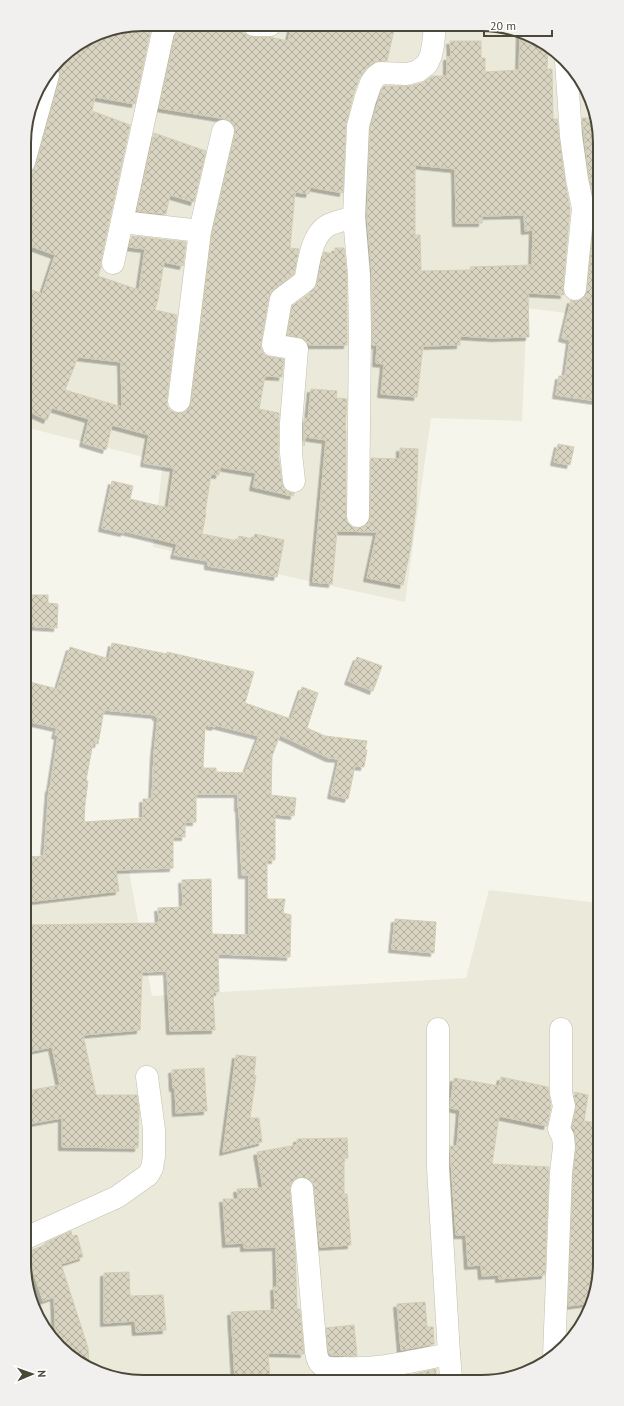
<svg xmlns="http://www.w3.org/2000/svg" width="624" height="1406" font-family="'PT Sans',sans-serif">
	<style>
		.residential { fill: #eae9da }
		.building { fill: url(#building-cross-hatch); stroke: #d3ceb4; fill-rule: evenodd; filter: url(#shadow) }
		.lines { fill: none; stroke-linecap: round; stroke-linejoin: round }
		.minor-casing { stroke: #c2c0ae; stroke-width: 23 }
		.minor { stroke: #fff; stroke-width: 22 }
		.rim { fill: none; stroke: #4b4839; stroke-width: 2 }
	</style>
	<defs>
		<pattern id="building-cross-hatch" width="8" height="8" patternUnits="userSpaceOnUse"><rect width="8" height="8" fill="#d8d4c1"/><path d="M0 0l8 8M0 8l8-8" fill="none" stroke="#b1ae9e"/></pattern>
		<filter id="shadow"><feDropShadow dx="-3.5" dy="3.5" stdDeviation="0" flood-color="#0004"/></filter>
	</defs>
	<rect width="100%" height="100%" fill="#f6f5ec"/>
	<!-- residential -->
	<g class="residential">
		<polygon points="143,24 504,26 559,54 580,77 596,112 597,317 527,308 522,421 431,418 405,602 153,547 163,462 25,427 24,135 36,90 65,54 98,33"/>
		<polygon points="124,844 152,996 466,978 489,890 599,903 600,1271 591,1308 571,1341 547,1362 512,1378 120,1380 65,1352 40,1322 28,1294 27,867"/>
	</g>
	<!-- building -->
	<g class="building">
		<path d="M141,24l10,4 -16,76 -40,-7 -3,14 38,14 -29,135v7l-3,9 41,14 6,-41 -16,-2 3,-11 54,6 -3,24 -19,-4 -6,37 -3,11 22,5 -10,84v7l4,5 7,2 6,-1 5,-3 2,-6 21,-170 23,-100v-5l-4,-7 -5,-2 -67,-11 16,-72 4,-12h33v3l29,2v3l13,5h16l18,4 4,-16 96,1v2l6,2 -7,31h-7l-7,2 -7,6 -7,10 -6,17 -7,29 -3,68 -33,-6 -1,7 -14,-2 -5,56 9,1 -5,25 -20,15 -5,8 -8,46v6l4,6 6,2 13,2 -2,18 -17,-1 -6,33 20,4 -1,40 4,29 2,7 5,3 5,1 -1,3 -40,-9 3,-14 -36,-6 -1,8 -8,-1 -6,39h1l-4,21 36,7 1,-5 14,3 2,-5 29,6 -7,37 -69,-11v-5l-34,-6 3,-11 -53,-13v2l-22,-5 10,-47 21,5 -3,13 38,9 6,-40 -30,-5 5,-28 -37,-10 -6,25 -23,-7 6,-24 -37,-11 -5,12 -22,-10v-123l17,7 13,-39 -30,-11 -1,-70 8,-3 4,-6 24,-87v-7l-4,-6 8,-11 34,-21zM78,357l43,5 1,45 -57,-17z"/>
		<path d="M520,34l28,14 -1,21h5l1,50h4l8,62 5,28 -7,79 1,7 -36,-2 1,44 -35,1 -34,-2v9l-37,1 -6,51 -36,-3 3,-30 -8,-1 1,-18h-5v-70l-5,-58 3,-89 12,-39 2,-3h26l12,-3 10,-7h15v-19h4l-1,-16h31v17h4v14l34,-2zM415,165l40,4 1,54h26v-7l42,-1 1,16 8,-1 -1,35 -62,2 1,3 -50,1 -1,-36h-5z"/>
		<polygon points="582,118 596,118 597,401 556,395 559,376 565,376 570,340 562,338 571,300 574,301 580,300 585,296 587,290 595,209 589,177"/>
		<polygon points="154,133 206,151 194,202 170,195 166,214 137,211"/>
		<polygon points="335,248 344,248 347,276 347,345 309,345 304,339 287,335 292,306 313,291 317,283 324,252 335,254"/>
		<polygon points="311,389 337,391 336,398 347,399 345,430 346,430 346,516 347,522 352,527 358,528 364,527 369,522 370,517 371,458 400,459 400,448 418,449 416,507 411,546 403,585 367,578 377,532 337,531 332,584 313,582 326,440 305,437 304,446 304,418 308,419"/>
		<polygon points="558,444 574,447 570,465 554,462"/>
		<polygon points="31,595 48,595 48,603 58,604 57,628 26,626 26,600 30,601"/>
		<path d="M112,643l55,11v-2l87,20 -9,31 46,16 11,-32 16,6 -11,35 18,8 42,5 -2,9h2l-3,17 -9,-1 -7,33 -17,-4 8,-36 -10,-1 -49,-23 -8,21 -1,39 25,3 -2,18 -19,-2v46h-8v39h18l-2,14 8,2 -1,42 -72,-3 1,38h-6l2,38 -45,1 -3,-60 -25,1 -2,58 -57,5 13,60h41l2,16 -1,37 -76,-1v-29l-34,6 -1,-33 33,-6 -8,-38 -25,5v-127l132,-2 -1,-15 25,-1 -1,-27 29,-1 1,55 37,1v-60h-7l-3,-67h-1v-14h-42v28h-11v15h-12v31l-57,2 3,21 -92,11v-45l17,-1 5,-68h1l8,-52 -3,-1 2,-7 -31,-7v-40l31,8 13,-42 39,12zM104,710l52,5v2h2l-4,37 -2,45h-9v19l-59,4 1,-18 3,-23 -2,-1 7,-37 5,1zM205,725l10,2v-2l44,11 -14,37 -29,-1v-4h-13z"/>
		<polygon points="357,657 382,666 373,691 348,681"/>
		<polygon points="395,919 436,922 434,953 392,949"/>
		<polygon points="236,1055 256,1057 254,1075 256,1076 250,1118 259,1118 262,1142 223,1152"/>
		<polygon points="204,1068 207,1111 176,1113 175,1088 173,1088 172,1070"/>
		<polygon points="501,1077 548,1087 551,1106 547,1126 499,1116 492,1164 549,1167 545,1275 499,1279 499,1275 482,1276 481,1265 468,1266 466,1235 456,1235 450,1146 457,1146 460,1110 450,1108 454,1078 499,1086"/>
		<polygon points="574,1092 588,1095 584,1121 599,1123 600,1244 593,1244 597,1284 592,1303 568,1306 573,1174 576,1148 575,1131 572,1127 576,1108"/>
		<polygon points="347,1138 348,1158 344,1158 344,1194 347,1194 351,1245 320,1247 314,1188 312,1182 308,1178 301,1177 295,1179 291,1184 290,1190 295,1248 297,1309 300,1309 304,1354 268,1353 270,1379 235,1379 231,1312 275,1310 274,1287 277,1287 276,1247 244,1248 244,1243 226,1244 223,1199 238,1199 237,1189 263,1188 257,1152 297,1145 297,1139"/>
		<polygon points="71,1231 72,1236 77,1235 83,1257 61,1264 88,1348 89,1364 64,1352 56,1342 54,1297 43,1301 28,1256 28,1251 46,1245 45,1243"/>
		<polygon points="129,1272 130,1296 163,1295 166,1330 136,1332 135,1321 104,1323 104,1273"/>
		<polygon points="425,1302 427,1327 433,1327 434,1344 401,1350 397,1304"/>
		<polygon points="354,1325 357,1356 330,1355 328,1350 326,1328"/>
		<polygon points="436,1369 436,1378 410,1378 410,1375"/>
	</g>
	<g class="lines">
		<defs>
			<g id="minor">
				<polyline points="254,25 270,25"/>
				<polyline points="566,61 571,136 577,179 583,208 575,289"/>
				<polyline points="24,162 48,75"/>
				<polyline points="122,222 200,231"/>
				<polyline points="113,263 163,32 167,24"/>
				<polyline points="179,401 200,231 223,131"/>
				<path d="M294,481l-3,-28v-30l6,-74 -24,-4 8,-46 24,-18c4,-18 6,-49 26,-57 7,-3 16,-5 23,-7"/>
				<polyline points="358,516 360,331 359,275 354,217 358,126 365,100 371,83 376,76 380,73 407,74 418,71 427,64 431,55 433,45 435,26"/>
				<polyline points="438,1029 438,1168 449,1354 451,1378"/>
				<path d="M302,1189l14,163c1,6 2,11 9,15 5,2 13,1 19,1 35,2 69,-7 105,-14"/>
				<polyline points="28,1237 117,1197 148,1175 152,1168 154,1156 154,1130 147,1077"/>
				<polyline points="554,1356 561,1173 564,1147 563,1137 559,1129 564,1106 561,1093 561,1029"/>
			</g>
		</defs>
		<!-- minor casing -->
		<use href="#minor" class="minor-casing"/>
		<!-- minor -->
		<use href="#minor" class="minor"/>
	</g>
	<!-- crop -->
	<path d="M0 0H624V1406H0ZM143 31H481A112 112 0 0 1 593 143V1263A112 112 0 0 1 481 1375H143A112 112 0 0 1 31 1263V143A112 112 0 0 1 143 31Z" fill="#f1f0ef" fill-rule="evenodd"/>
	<path class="rim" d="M143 31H481A112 112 0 0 1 593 143V1263A112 112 0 0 1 481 1375H143A112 112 0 0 1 31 1263V143A112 112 0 0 1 143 31Z"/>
	<!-- north arrow -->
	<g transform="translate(32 1374) rotate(88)" stroke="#ffffff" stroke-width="3" paint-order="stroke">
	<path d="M0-3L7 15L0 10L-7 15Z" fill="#4b4839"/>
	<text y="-6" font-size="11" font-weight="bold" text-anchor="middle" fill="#4b4839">N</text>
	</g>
	<!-- scale -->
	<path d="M484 30v6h68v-6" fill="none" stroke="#4b4839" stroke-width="2"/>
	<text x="490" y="30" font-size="12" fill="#4b4839" stroke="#ffffff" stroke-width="3" paint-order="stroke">20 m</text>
</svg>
